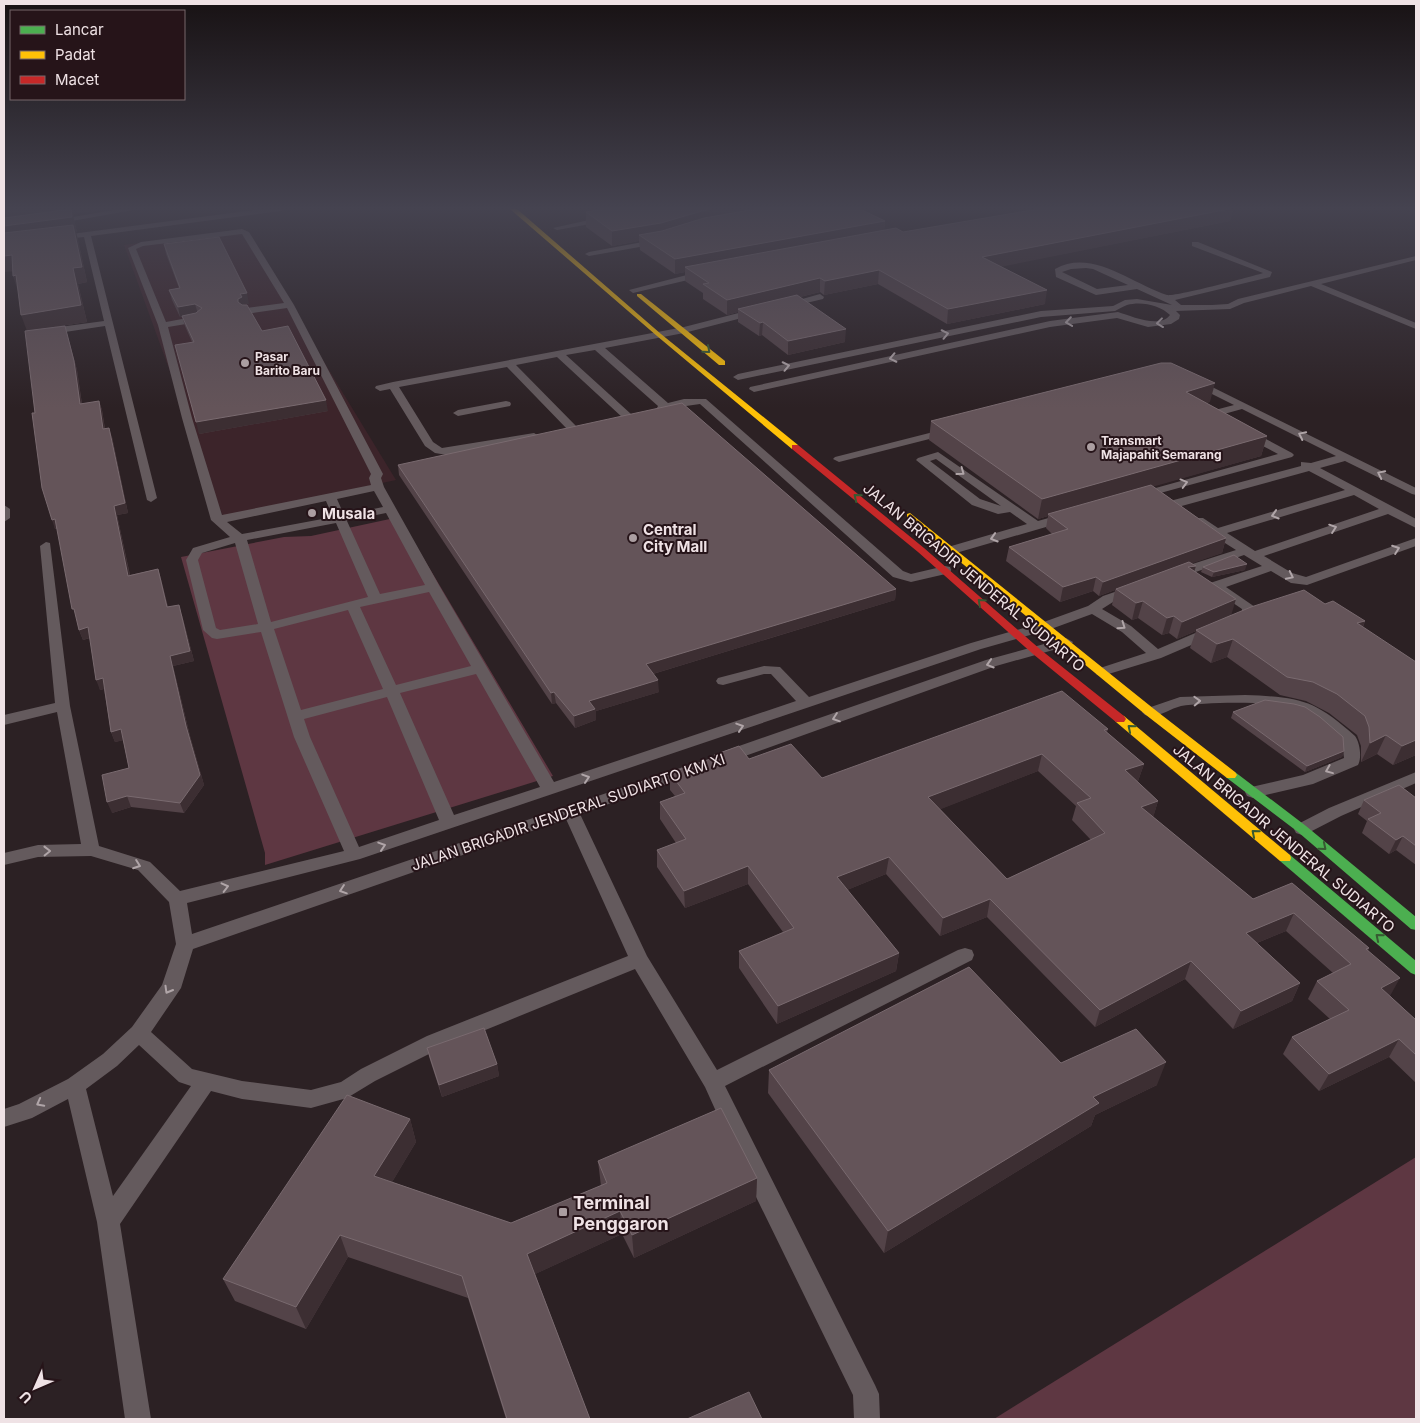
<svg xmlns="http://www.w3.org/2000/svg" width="1420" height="1423" font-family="Inter,sans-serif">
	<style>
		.built { fill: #3c242a }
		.green { fill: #5e3742 }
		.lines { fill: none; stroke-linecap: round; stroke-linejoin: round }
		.lane { fill: #645a5d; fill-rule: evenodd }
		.fast { fill: #4caf50; fill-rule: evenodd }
		.slow { fill: #ffc107; fill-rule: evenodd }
		.jam { fill: #c62828; fill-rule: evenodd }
		.wall { fill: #534348; fill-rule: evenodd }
		.shaded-wall { fill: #3c2e32 }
		.building { fill: #645459; stroke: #796a6f; fill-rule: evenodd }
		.oneway { stroke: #b0a5a8 }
		.oneway2 { stroke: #375a32 }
		.poi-dot { fill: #ab9ea1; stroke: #261419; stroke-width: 2 }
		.labels { text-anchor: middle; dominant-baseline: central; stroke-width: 4; stroke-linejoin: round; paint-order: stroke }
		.far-poi-label { font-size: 12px; font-weight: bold; fill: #efe2e5; stroke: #261419; text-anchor: start }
		.poi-label { font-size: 15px; font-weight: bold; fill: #efe2e5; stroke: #261419; text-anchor: start }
		.street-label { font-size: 15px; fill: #efe2e5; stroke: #261419 }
		.near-poi-label { font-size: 18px; font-weight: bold; fill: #efe2e5; stroke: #261419; text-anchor: start }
	</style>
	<rect width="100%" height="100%" fill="#2c2124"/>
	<!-- built -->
	<polygon class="built" points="243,229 396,480 223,517 124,245"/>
	<!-- green -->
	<g class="green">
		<polygon points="399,517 553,776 265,865 265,853 181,557 284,537 311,536"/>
		<polygon points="1416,1157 1416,1419 994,1419"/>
	</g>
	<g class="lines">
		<!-- lane -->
		<g class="lane">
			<polygon points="120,209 139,209 55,224 51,222 55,220"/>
			<polygon points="262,209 285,209 281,211 91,236 157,498 151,502 147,500 105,326 45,335 40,332 45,329 104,321 84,237 56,240 52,238 56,236"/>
			<polygon points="616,209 625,209 612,220 557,230 553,228 607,216"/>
			<path d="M242,229l7,3 45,73 89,169 -2,4 3,9 56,100 114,195 242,-81 -25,-27h-7l-41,11 -5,-1 -2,-3 2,-3 46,-12 16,1 29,30 162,-54 70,-20 47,-17 15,-10 29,-10 7,4 -2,3 -24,9 -11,7 29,17 27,23 49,-21 5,-1 7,4 -2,3 -56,24 -59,18 -5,-1 -2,-3 2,-3 49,-16 -24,-21 -30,-18 -41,15 -70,20 -621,210 -173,44 5,31 497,-169 6,1 2,4 -2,4 -115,40 67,142 70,114 241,-120 7,-2 7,2 2,5 -2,5 -247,126 150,299 4,9 1,25h-26l-1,-24 -116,-237 -32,-71 -70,-118 -194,79 -66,33 -28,17 -36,10 -69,-9 -31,-8 -91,133 31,195h-26l-28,-197 -29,-123 -36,19 -28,9v-18l15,-5 49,-25 35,-25 29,-27 30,-42 14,-41 -7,-42 -31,-32 -47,-14 -53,1 -34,8v-12l34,-8 43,-1 -24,-132 -53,13v-10l51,-12 -15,-157 6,-4 4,1 20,163 29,140 51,16 30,29 164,-40 -50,-114 -33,-105 -44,7 -5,-1 -9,-8 -17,-70 7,-12 37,-11 -19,-17 -29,-102 -24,-93 -30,-77 13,-6zM242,234l42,69 -38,5 -4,3 4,3 41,-6 84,166 -2,4 2,7 -149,30 -30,-97 -24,-91 30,-5 5,-3 -5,-3 -32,6 -30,-73 7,-3zM374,491l9,16 -39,8 -7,-16zM326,501l7,16 -91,17 -15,-12zM386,513l39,72 -45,9 -33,-73zM336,523l32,74 -97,25 -24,-82zM235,543l23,81 -38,6 -4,-2 -18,-68 4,-7zM429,592l42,74 -75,19 -36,-78zM348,610l35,79 -82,21 -27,-81zM476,674l64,113 -86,28 -54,-122zM387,697l52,123 -80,27 -49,-110 -6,-18zM566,819l62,137 -201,80 -66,33 -20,13 -30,8 -69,-9 -50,-12 -41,-37 30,-44 12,-39zM139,1045l40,37 12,4 -78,110 -27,-107 31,-23z"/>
			<polygon points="659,239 662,239 662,243 589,256 585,254 589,252"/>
			<path d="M1192,242h6l74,30 -2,5 -95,23 6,5h31l16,-1 10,-5 178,-43v4l-95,24 95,39v6l-105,-43 -67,17 -14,6 -54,2 4,4 -1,4 -8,5 -23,3 -31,-9 -67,9 -296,65 -5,-3 1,-2 300,-66 68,-9c13,4 42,17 52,3 -10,-10 -29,-14 -43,-10 -5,2 -8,4 -12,6l-74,6 -303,63 -5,-3 5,-3 303,-63 72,-5 12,-6 12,-1 35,6 -35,-16 -41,6 -40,-18 -1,-8c37,-21 77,15 112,26 7,2 83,-18 96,-22l-71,-27zM1086,268l7,1 35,16 -31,4 -35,-17 9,-3z"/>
			<polygon points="706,270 710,273 709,275 633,293 629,290"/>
			<polygon points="820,294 824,297 823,299 785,308 781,305"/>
			<polygon points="758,308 762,311 761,313 684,333 605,348 668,403 684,399 706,399 903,571 911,574 945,566 950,567 951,570 950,573 911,582 893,577 700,404 658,410 657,408 658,406 595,350 566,355 631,414 632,416 631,418 623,418 557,357 516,365 576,426 577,428 576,430 568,430 507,367 399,387 433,442 442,448 534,433 539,436 534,439 447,455 435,453 425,446 390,389 380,391 375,388 376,386 393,382 684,327"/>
			<path d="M1196,379l220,109v7l-4,-1 -67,-33 -25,7 96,51v9l-28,-14 -124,42 28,17 14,4 110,-39v8l-109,39 -16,-2 -20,-12 -45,16 29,20 1,7c-6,7 -16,12 -25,10l-2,-3 13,-9v-3l-34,-23 2,-3 52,-17 -18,-11 -54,19h-10l-1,-3 1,-3 56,-18 -41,-26 -2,-3 2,-3h8l15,10 127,-38 -36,-19 -131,36h-8l-2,-3 2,-3 131,-35v-4l10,1 25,-7 -94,-47 -18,5 -1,2 69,37 2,2 -2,2 -150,41h-8l-2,-2 2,-2 144,-40 -61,-32 -4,-5 2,-7 19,-5 -42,-21 -1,-2zM1354,495l25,14 -124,42 -28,-18z"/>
			<polygon points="506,401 510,402 511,404 510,406 458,416 453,413 458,410"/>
			<polygon points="949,428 954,431 953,433 839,462 833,459 835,457"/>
			<path d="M938,452l100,69 28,-8 6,4 -2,3 -114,33h-8l-2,-3 2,-3 79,-23 -17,-12 -12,2 -26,-9 -56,-45 2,-2zM936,459l65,47 -21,-7 -50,-38z"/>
			<polygon points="4,505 10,509 10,518 4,522"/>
			<polygon points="1066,638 1073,642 1071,645 996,666 731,761 725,762 719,761 717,757 719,753 986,660"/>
			<path d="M1245,695c54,2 69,4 110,41 5,7 7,22 3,29l-45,19 -60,14 -6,-2 -2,-4 2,-4 56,-13 41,-17 -2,-16c-11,-11 -24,-24 -39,-31 -23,-11 -96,-9 -122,-5 -12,3 -24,13 -36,9l-3,-3 3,-3 35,-12z"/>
			<polygon points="1416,772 1416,783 1341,816 1308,833 1302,835 1296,833 1294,829 1296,825 1329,808"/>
		</g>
		<!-- fast -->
		<g class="fast">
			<polygon points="1231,771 1235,772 1306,826 1416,917 1416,930 1411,929 1298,832 1227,778 1225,775"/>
			<polygon points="1285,853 1290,855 1416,961 1416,975 1411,973 1280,861 1279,858 1280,855"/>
		</g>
		<!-- slow -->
		<g class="slow">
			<polygon points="510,209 517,209 661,334 798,445 798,449 792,449 657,336"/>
			<polygon points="637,294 641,294 725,361 725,365 719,365 637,296"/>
			<polygon points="910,513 1154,709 1235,772 1237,775 1235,778 1227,778 1146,715 907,518 907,514"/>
			<polygon points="1120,715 1124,716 1290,855 1291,858 1290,861 1280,861 1116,722 1114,719"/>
		</g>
		<!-- jam -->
		<polygon class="jam" points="792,445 798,445 924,548 1041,650 1124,716 1126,719 1124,722 1116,722 1033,654 918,552 792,449"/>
	</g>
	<!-- wall -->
	<g class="wall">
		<polygon points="1038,209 1233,209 1230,221 1001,266 1045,304 947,324 878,284 824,295 820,292 800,297 845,342 788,355 762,335 759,336 738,322 738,312 727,315 703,299 703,293 685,281 685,272 675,274 640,250 639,241 612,246 586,227 586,212 885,221 884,231 903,232"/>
		<polygon points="74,214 74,216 73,216 77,232 76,232 78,240 87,282 78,284 87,322 35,330 67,334 77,370 82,404 99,401 102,410 105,429 112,437 128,513 117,515 130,575 158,569 161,579 168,607 182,615 194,661 173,666 190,736 204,785 184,813 131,807 112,813 129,768 123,740 115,742 111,732 104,689 100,690 90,638 83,640 79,630 57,529 55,529 35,413 27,331"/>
		<polygon points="164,244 249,304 244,304 244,305 262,331 328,411 199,434 192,342 185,326 182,317 180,317 172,300 169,290 179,288 166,254"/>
		<polygon points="1210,402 1206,403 1267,436 1261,456 1153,486 1226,538 1222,553 1191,563 1194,571 1231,616 1325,604 1365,621 1363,627 1416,755 1393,765 1377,754 1361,762 1361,746 1357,735 1329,713 1306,701 1280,695 1227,657 1211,663 1190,648 1196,631 1177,639 1169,633 1162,635 1138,618 1132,620 1112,605 1115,590 1099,596 1093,591 1060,602 1006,561 1009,547 1052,534 1046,528 1048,516 1038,519 929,440 931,421"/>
		<polygon points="398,465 896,589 895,600 653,674 659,692 596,711 596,720 575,728 556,703 552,704 399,475"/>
		<polygon points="1203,567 1245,570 1212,577 1201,572"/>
		<polygon points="1233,712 1344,751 1342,757 1305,772 1231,718"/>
		<path d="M1108,729l-1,3 37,32 -6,17h-1l21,20 -5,16 100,82 39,-16 77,65 -1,2 22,46 26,24v63l-27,-26 -70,34 -36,-37 9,-17 38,-18 -22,-20 9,-18 16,-8 -47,-42 -29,12 43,40 -8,18 -59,28 -48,-50 -90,48 -108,-110 -47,19 -54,-62 -39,16 52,63 -3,18 -119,53 -38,-56v-17l44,-19 -35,-48 -63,24 -28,-41v-17l19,-7 -16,-24v-17l15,-6 -5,-6v-17l44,-15v-3l35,4 73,19zM1038,771l38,35 -4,14 19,20 -84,39 -67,-70z"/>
		<polygon points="1416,798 1416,865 1396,850 1389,854 1362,833 1367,821 1358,814 1364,800"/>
		<polygon points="427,1048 497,1064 499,1076 442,1097 430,1060"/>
		<polygon points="1061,1063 1157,1085 1095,1115 1091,1126 884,1253 768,1093 769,1070"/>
		<polygon points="410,1119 416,1142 392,1182 511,1223 601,1186 598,1161 757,1178 756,1201 634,1258 622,1234 535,1274 590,1419 506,1419 468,1298 348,1257 306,1329 235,1301 223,1279"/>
	</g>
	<!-- shaded-wall -->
	<g class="shaded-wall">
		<polygon points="11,209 111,209 74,214 74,216 73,216 77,232 76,232 78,240 87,282 78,284 87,322 27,331 21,315 81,305 4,241 4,210"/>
		<polygon points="712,209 794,209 639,235 639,241 612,246 612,231"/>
		<polygon points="1229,209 1233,209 1230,221 980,271 982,257"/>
		<polygon points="885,221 883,236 685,267 685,272 675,274 675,259"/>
		<polygon points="12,255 17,271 4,272 4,256"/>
		<polygon points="879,270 878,284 824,295 825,281"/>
		<polygon points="16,275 18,292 13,276"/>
		<polygon points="820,278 820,292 742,311 738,309 738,312 727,315 727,300"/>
		<polygon points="1047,290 1045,304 947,324 948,309"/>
		<polygon points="247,293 249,304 244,304 244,307 238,302 238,299 240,294"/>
		<polygon points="195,304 198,314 180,317 178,307"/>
		<polygon points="763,322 762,335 759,336 760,323"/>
		<polygon points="65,326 77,370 83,413 80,404"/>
		<polygon points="846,329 845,342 788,355 788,341"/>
		<polygon points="1215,383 1210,402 1181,410 1186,392"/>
		<polygon points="326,400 328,411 199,434 196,422"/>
		<polygon points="99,401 102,410 106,438 103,429"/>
		<polygon points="109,428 112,437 128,513 117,515 132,586 128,576 114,506"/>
		<polygon points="1267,436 1261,456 1050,516 1048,514 1048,516 1038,519 1042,499"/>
		<polygon points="55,519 58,528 55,529 52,520"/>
		<polygon points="1226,538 1222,553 1117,590 1116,589 1115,590 1099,596 1103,582"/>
		<polygon points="1247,564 1245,570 1212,577 1214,572"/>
		<polygon points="1196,566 1191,582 1188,567"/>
		<polygon points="158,569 161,579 170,617 167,607"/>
		<polygon points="1096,577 1093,591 1060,602 1063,587"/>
		<polygon points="896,589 895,600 646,676 646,664"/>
		<polygon points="1236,599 1231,616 1177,639 1182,622"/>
		<polygon points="1143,601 1138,618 1132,620 1136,603"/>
		<polygon points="179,605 194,661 173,666 190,736 204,785 184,813 180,803 186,726 170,656"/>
		<polygon points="1174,616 1169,633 1162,635 1167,618"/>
		<polygon points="1365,621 1358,639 1357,623"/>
		<polygon points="88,627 92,637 83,640 79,630"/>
		<polygon points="1233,639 1227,657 1211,663 1217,644"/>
		<polygon points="103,678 107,688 100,690 96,680"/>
		<polygon points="658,680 659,692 596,711 596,720 575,728 574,716 589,701"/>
		<polygon points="554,692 556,703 552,704 551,693"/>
		<polygon points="121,729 125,740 115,742 111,732"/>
		<polygon points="1386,735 1377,754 1361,762 1370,743"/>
		<polygon points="1416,740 1416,755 1393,765 1402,746"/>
		<polygon points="1344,751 1342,757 1305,772 1307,766"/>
		<polygon points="1042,754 1038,771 926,815 928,797"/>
		<polygon points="1144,764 1138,781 1120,788 1125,770"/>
		<polygon points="127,796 131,807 112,813 107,802"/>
		<polygon points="1158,801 1153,818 1141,807"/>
		<polygon points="1403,836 1396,850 1389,854 1396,840"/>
		<polygon points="889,857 886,874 835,895 837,877"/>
		<polygon points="748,866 748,884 685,908 684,891"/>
		<polygon points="990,899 987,917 940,936 943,918"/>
		<polygon points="1294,913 1286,931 1239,950 1246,933"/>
		<polygon points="899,953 896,971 777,1024 778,1006"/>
		<polygon points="1191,961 1185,979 1095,1027 1100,1010"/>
		<polygon points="1400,978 1390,996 1371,1006 1381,988"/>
		<polygon points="1300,983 1292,1001 1233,1029 1241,1011"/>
		<polygon points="1399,1039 1389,1057 1319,1091 1329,1074"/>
		<polygon points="1166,1062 1157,1085 1095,1115 1091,1126 884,1253 888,1231 1093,1097"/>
		<polygon points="497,1064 499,1076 442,1097 439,1085"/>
		<polygon points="410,1119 416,1142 382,1199 374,1176"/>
		<polygon points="757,1178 756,1201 634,1258 632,1235"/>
		<polygon points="620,1211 622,1234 531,1276 527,1254"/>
		<polygon points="340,1235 348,1257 306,1329 296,1307"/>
	</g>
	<!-- building -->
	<g class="building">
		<polygon points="71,209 72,217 4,226 4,218"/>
		<polygon points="602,209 712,209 702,211 661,223 612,231 586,212"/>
		<polygon points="756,209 860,209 885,221 675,259 639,235 662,231 704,218"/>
		<polygon points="1038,209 1229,209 982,257 1047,290 948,309 879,270 825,281 820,278 727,300 703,284 709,283 685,267 896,228 903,232"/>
		<polygon points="73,225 82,267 73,268 81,305 21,315 16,275 13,276 12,255 4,256 4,233"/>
		<polygon points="219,237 247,293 240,294 242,297 238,299 238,302 242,305 247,305 262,331 288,326 326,400 196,422 175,345 194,342 182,316 196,313 202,308 195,304 178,307 169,290 180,288 164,244"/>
		<polygon points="797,295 846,329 788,341 763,322 760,323 738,309"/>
		<polygon points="65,326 74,361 80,404 99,401 103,429 109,428 125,503 114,506 128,576 158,569 167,607 179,605 190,651 170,656 186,726 200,775 180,803 127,796 107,802 102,775 129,768 121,729 111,732 103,678 96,680 88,627 79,630 74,609 72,609 55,519 52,520 42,488 32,413 35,413 25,331"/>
		<polygon points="1161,363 1171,363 1215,383 1186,392 1267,436 1042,499 931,421"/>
		<polygon points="682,403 896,589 646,664 658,680 589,701 595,709 574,716 554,692 551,693 398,465"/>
		<polygon points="1151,485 1226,538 1103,582 1096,577 1063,587 1009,547 1068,529 1048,514"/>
		<polygon points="1234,555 1247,564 1214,572 1203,567"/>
		<polygon points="1189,562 1196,566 1188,567 1236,599 1182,622 1174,616 1167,618 1143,601 1136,603 1116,589"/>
		<polygon points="1304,590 1325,604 1333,601 1365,621 1357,623 1416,662 1416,740 1402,746 1386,735 1370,743 1369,727 1365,716 1337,694 1313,682 1287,677 1233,639 1217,644 1196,630 1251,607"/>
		<path d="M1062,691l46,38 -4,1 40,34 -19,6 33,31 -17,6 112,92 39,-16 77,65 -3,1 34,29 -19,10 35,32v35l-17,-16 -70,35 -37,-37 57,-27 -32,-29 34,-17 -57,-51 -48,20 54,50 -59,28 -50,-50 -91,49 -110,-111 -47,19 -54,-61 -52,20 62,76 -121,53 -39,-55 55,-23 -46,-62 -64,25 -27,-41 29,-11 -26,-37 25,-9 -15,-20 46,-16 -2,-2 25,-9 10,13 42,-15 31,34zM1042,754l49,44 -14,5 28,30 -98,46 -79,-82z"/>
		<polygon points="1265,700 1294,704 1305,707 1320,717 1343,737 1344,751 1307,766 1233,712"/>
		<polygon points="1399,785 1416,798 1416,846 1403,836 1396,840 1368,819 1381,813 1364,800"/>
		<polygon points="969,967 1061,1063 1136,1029 1166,1062 1093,1097 1099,1103 888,1231 769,1070"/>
		<polygon points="484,1028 497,1064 439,1085 427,1048"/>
		<polygon points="347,1095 410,1119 374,1176 511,1223 607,1183 598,1161 721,1108 757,1178 632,1235 620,1211 527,1254 590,1419 507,1419 462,1276 340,1235 296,1307 223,1279"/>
		<polygon points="749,1392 762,1419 687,1419"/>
	</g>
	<!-- one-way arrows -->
	<defs><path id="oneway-chevron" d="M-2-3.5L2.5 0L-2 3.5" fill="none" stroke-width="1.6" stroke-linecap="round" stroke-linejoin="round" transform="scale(1.25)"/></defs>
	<g class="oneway">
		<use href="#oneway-chevron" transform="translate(1069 322) rotate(172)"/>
		<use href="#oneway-chevron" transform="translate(1160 323) rotate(173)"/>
		<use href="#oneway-chevron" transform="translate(945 334) rotate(-12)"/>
		<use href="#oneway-chevron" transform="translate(893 358) rotate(168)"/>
		<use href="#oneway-chevron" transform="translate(786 366) rotate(-12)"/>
		<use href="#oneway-chevron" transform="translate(1302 435) rotate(-154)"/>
		<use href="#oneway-chevron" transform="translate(961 472) rotate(36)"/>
		<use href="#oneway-chevron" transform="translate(1381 474) rotate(-154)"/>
		<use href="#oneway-chevron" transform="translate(1184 483) rotate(-15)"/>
		<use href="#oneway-chevron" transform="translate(1275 515) rotate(163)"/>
		<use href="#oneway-chevron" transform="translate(1333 528) rotate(-19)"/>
		<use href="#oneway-chevron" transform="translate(994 538) rotate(163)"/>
		<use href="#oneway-chevron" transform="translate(1396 549) rotate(-20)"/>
		<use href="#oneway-chevron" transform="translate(1290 576) rotate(26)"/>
		<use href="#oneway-chevron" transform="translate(1122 626) rotate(35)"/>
		<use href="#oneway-chevron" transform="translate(990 664) rotate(163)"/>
		<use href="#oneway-chevron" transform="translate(1197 701) rotate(-2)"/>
		<use href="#oneway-chevron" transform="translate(836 718) rotate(161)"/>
		<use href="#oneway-chevron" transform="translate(740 727) rotate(-18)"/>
		<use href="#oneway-chevron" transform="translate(1329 770) rotate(158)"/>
		<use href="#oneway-chevron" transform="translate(586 778) rotate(-18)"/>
		<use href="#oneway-chevron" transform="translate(382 846) rotate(-18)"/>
		<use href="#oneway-chevron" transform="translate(47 851) rotate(-1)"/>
		<use href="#oneway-chevron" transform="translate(137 865) rotate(20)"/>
		<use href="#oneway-chevron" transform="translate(225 887) rotate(-14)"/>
		<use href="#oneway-chevron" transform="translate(343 890) rotate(161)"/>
		<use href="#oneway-chevron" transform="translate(168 990) rotate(120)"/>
		<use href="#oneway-chevron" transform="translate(40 1103) rotate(152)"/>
	</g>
	<g class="oneway2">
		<use href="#oneway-chevron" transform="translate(707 350) rotate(41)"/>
		<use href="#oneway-chevron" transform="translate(857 497) rotate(-141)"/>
		<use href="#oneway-chevron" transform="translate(981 602) rotate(-138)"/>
		<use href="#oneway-chevron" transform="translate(1131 728) rotate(-140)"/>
		<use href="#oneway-chevron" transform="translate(1255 833) rotate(-140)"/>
		<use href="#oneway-chevron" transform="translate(1323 847) rotate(40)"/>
		<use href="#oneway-chevron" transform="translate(1379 937) rotate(-140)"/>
	</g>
	<!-- sky -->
	<linearGradient id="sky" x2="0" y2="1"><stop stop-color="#181214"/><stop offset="0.51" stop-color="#454350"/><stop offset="1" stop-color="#454350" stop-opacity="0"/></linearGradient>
	<rect width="1420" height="408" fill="url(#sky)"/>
	<!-- markers -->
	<g class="poi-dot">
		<circle cx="245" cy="363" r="5"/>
		<circle cx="1091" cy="447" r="5"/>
		<circle cx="312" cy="513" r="5"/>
		<circle cx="633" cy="538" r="5"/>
		<rect x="558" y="1207" width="10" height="10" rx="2.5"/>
	</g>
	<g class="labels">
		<!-- far-poi labels -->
		<g class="far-poi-label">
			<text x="255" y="356">Pasar<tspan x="255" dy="14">Barito Baru</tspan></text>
			<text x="1101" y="440">Transmart<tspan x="1101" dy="14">Majapahit Semarang</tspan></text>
		</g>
		<!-- poi labels -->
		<g class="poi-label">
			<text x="322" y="513">Musala</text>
			<text x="643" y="529">Central<tspan x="643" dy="17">City Mall</tspan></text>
		</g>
		<!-- street labels -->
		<g class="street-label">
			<text transform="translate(974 577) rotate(40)">JALAN BRIGADIR JENDERAL SUDIARTO</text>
			<text transform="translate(568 812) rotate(-19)">JALAN BRIGADIR JENDERAL SUDIARTO KM XI</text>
			<text transform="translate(1284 838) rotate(40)">JALAN BRIGADIR JENDERAL SUDIARTO</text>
		</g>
		<!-- near-poi labels -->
		<g class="near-poi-label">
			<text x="573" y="1202">Terminal<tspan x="573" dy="21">Penggaron</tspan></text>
		</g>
	</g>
	<!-- border -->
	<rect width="1420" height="1423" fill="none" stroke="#efe2e5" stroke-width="10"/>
	<!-- legend -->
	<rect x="10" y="10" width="175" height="90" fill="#261419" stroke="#76666b"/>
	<rect x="20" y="26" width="25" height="8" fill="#4caf50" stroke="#76666b"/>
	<text x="55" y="35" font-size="15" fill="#efe2e5">Lancar</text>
	<rect x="20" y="51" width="25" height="8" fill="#ffc107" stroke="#76666b"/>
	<text x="55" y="60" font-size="15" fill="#efe2e5">Padat</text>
	<rect x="20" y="76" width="25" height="8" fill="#c62828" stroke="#76666b"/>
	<text x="55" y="85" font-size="15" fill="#efe2e5">Macet</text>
	<!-- north arrow -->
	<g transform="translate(35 1388) rotate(225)" stroke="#261419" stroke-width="4" paint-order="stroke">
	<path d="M0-4L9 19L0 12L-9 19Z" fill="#efe2e5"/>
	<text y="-8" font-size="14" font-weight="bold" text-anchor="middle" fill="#efe2e5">U</text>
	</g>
</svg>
